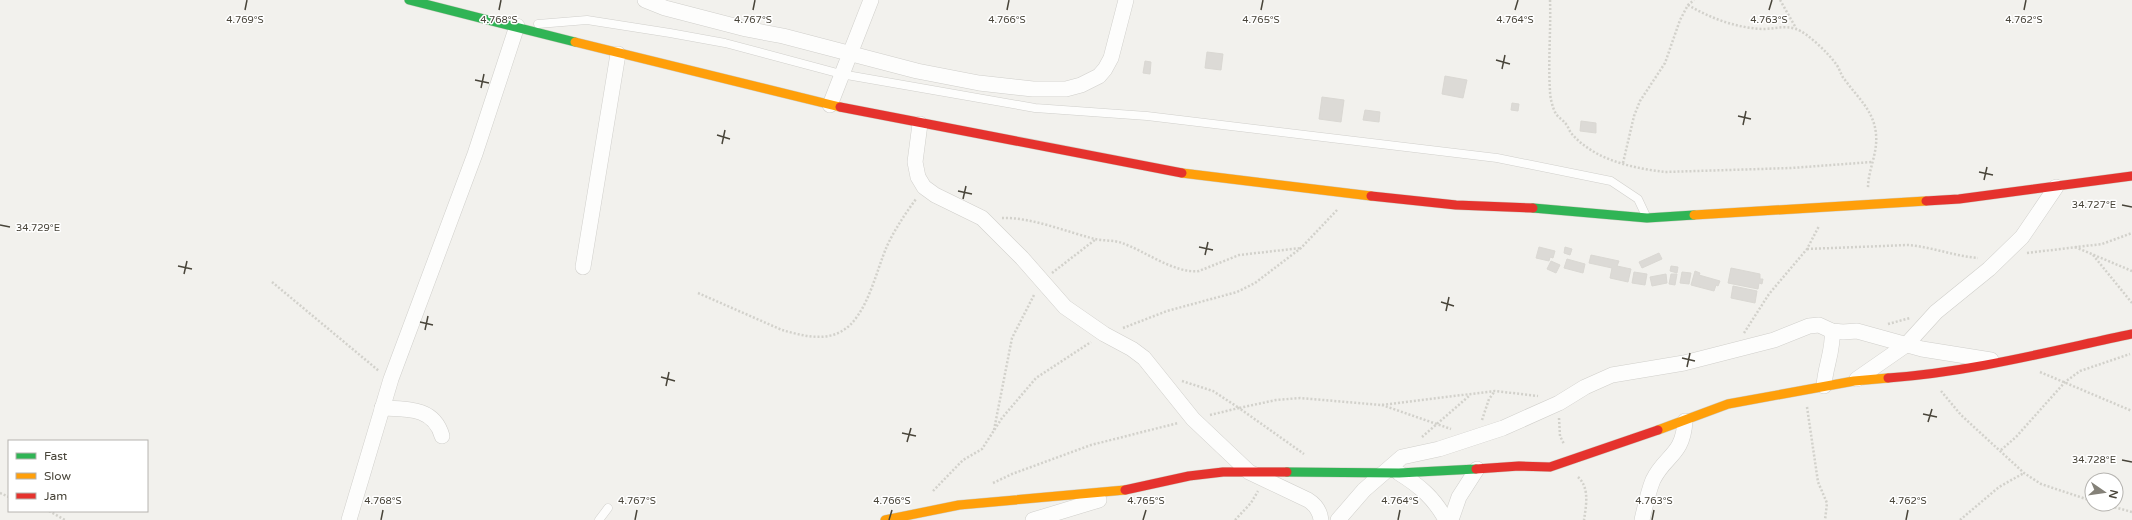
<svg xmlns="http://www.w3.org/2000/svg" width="2132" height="520" font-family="'Varela Round',sans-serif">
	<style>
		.building { fill: #dcdad6; stroke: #dad8d3 }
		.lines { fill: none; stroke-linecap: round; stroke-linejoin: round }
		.lane-casing { stroke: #d0cfcb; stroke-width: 9 }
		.street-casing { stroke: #d0cfcb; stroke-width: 16 }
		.fast-casing { stroke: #d0cec4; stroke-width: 10 }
		.slow-casing { stroke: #d0cec4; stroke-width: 10 }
		.jam-casing { stroke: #d0cec4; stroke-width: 10 }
		.path { stroke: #d2d1cb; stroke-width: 2.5; stroke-dasharray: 2 2; stroke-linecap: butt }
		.lane { stroke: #fdfdfc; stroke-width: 8 }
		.street { stroke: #fdfdfc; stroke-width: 15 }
		.fast { stroke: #30b455; stroke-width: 9 }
		.slow { stroke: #ff9f0a; stroke-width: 9 }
		.jam { stroke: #e5322d; stroke-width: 9 }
		.ticks { fill: none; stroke: #484439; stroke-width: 1.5 }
		.ticks-label { font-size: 10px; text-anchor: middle; fill: #484439; stroke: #fff; stroke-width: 3; stroke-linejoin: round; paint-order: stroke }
	</style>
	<rect width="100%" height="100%" fill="#f2f1ed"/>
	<!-- building -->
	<g class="building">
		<polygon points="1207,52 1223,54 1221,70 1205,68"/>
		<polygon points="1145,61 1151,62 1150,74 1143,73"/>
		<polygon points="1445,76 1467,80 1463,98 1442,94"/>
		<polygon points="1322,97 1344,100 1341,122 1319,119"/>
		<polygon points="1512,103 1519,104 1518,111 1511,110"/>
		<polygon points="1365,110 1380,112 1379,122 1363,120"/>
		<polygon points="1581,121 1596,123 1596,133 1580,131"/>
		<polygon points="1539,247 1555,251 1553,258 1550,257 1549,261 1536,258"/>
		<polygon points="1565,247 1572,249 1570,255 1564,253"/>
		<polygon points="1659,253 1662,259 1642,268 1639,262"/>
		<polygon points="1591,255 1619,261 1617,266 1631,269 1628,282 1610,278 1612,268 1589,263"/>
		<polygon points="1567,259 1585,264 1583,273 1564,268"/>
		<polygon points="1551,261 1560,265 1556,273 1547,269"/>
		<polygon points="1671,266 1678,267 1677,273 1670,271"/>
		<polygon points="1731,268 1760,274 1760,279 1763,279 1762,284 1759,283 1758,289 1728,283"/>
		<polygon points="1695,271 1700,273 1699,275 1720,281 1718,286 1716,285 1714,291 1691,285"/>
		<polygon points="1634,272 1647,274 1645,285 1632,283"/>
		<polygon points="1682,272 1691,273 1689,284 1680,283"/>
		<polygon points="1666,274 1667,283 1652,286 1650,277"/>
		<polygon points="1671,274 1677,274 1675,285 1669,284"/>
		<polygon points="1733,286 1757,291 1755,303 1731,298"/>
	</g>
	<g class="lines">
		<defs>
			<g id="lane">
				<polyline points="538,24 587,20 670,33 725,43 841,74 1035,108 1147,116 1497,158 1611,181 1638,199 1646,216"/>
				<polyline points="599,520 608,508"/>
			</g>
			<g id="street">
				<polyline points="645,0 665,8 746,29 783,36 917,71 979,83 1033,89 1066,89 1081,85 1099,76 1105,69 1111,58 1126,0"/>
				<polyline points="830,105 871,0"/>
				<path d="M920,124l-5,38 3,15 6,10 11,8 47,23 40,40 43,49 39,27 28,15 12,9 49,61 56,53 59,28c8,5 12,11 13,20"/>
				<polyline points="583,267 618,54"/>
				<polyline points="1857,379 1906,345 1936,312 1989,269 2022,237 2056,187"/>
				<path d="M1824,386c1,-19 10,-37 8,-55"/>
				<path d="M382,408c25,1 52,-1 60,28"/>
				<path d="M1399,473c21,13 35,25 47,47"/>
				<polyline points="349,520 391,379 475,154 517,26"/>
				<polyline points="1033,520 1099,500"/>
				<polyline points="1338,520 1364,490 1402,457 1439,449 1503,428 1559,403 1585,387 1612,375 1684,363 1774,340 1809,326 1819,325 1832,331 1843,332 1857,331 1922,349 1991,360"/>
				<polyline points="1451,520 1459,497 1477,469"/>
				<path d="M1642,520c3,-13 6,-28 11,-40 12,-25 30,-24 32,-59"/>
			</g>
			<g id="fast">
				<polyline points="409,0 575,42"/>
				<polyline points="1533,208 1647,218 1694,215"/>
				<polyline points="1287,472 1399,473 1476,469"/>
			</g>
			<g id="slow">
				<polyline points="575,42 840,107"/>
				<polyline points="1182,173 1371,196"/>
				<polyline points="1694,215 1926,201"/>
				<polyline points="1658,430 1728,404 1854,381 1888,378"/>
				<polyline points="885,520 959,505 1125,490"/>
			</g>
			<g id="jam">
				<polyline points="840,107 1182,173"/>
				<polyline points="1371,196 1456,205 1533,208"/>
				<polyline points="1926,201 1959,199 2132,176"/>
				<path d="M1888,378c83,-6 163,-27 244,-44"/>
				<polyline points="1476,469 1519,466 1550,467 1658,430"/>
				<polyline points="1125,490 1189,476 1223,472 1287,472"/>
			</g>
		</defs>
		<!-- lane casing -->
		<use href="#lane" class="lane-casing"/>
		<!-- street casing -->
		<use href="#street" class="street-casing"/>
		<!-- fast casing -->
		<use href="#fast" class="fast-casing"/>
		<!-- slow casing -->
		<use href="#slow" class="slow-casing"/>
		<!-- jam casing -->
		<use href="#jam" class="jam-casing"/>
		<!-- path -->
		<g class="path">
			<path d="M1550,0c1,30 -2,61 0,91 0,7 3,18 6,23 3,4 7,6 9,9 3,3 4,7 6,10 23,27 61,35 94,39l126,-4 81,-6"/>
			<polyline points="1780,0 1796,28"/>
			<path d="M1688,5c22,13 48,23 75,24 11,0 21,-4 33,0 12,4 33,25 40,35 4,5 5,12 9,16 13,18 29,31 31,54 2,19 -8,36 -8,54"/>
			<polyline points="1623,163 1634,116 1640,101 1665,63 1680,20 1688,5 1694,0"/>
			<path d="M1002,218c29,-1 65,14 93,21 9,2 19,1 27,4 23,8 53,31 77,28l40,-16 62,-7"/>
			<polyline points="2075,247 2132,271"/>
			<path d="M1807,249l101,-4c24,2 46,11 70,13"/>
			<polyline points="2027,253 2102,244 2132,233"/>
			<polyline points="2093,255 2132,303"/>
			<polyline points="1052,273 1096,239"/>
			<polyline points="272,282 379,371"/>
			<path d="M698,293l84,37c18,5 42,12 60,1 25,-14 34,-60 45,-85 8,-17 18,-32 29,-47"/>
			<polyline points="1888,324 1910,318"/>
			<polyline points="1123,328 1167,311 1237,292 1255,283 1301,248 1338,209"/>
			<polyline points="1744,333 1769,294 1807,249 1819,226"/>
			<polyline points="2040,372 2132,411"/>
			<polyline points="1182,381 1213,391 1239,408 1276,400 1300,398 1381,405 1495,391 1538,396"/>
			<polyline points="1941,391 1961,415 2024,473 2041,484 2092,501"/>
			<polyline points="1382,405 1451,429"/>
			<polyline points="1807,407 1818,482 1827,503 1825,520"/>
			<polyline points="1210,415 1239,408 1304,454"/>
			<polyline points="1559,418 1560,436 1564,444"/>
			<polyline points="1482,420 1489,399 1495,391"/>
			<polyline points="994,430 1012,338 1034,295"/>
			<polyline points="1422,437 1469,396"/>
			<polyline points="2001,450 2016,437 2065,382 2080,371 2130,354"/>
			<path d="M1578,477c12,11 8,29 6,43"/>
			<polyline points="993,483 1012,474 1091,445 1178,423"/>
			<polyline points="933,491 963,460 982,449 1002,418 1036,378 1091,342"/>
			<polyline points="0,493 9,497"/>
			<polyline points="2103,504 2132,512"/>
			<polyline points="49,511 65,520"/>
			<polyline points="1235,520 1251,503 1258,491"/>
			<polyline points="1960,520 1999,487 2024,473"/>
		</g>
		<!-- lane -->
		<use href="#lane" class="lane"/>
		<!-- street -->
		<use href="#street" class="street"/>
		<!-- fast -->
		<use href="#fast" class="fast"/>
		<!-- slow -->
		<use href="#slow" class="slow"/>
		<!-- jam -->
		<use href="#jam" class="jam"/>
	</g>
	<!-- ticks -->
	<path class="ticks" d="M245,10l2,-10M499,10l2,-10M753,10l2,-10M1007,10l2,-10M1261,10l2,-10M1515,10l3,-10M1769,10l3,-10M2024,10l2,-10M1496,60l14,4M1502,69l3,-14M475,80l14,3M481,88l3,-14M1738,116l13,3M1743,125l3,-14M717,135l13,4M722,144l3,-14M1979,172l14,3M1984,180l3,-13M958,191l14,3M963,199l3,-13M2122,205l10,2M0,225l10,2M1199,247l14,3M1205,255l3,-13M178,266l14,3M184,274l3,-13M1441,302l13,4M1446,311l3,-14M420,322l13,3M425,330l3,-14M1682,358l13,3M1687,367l3,-14M661,377l14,4M666,386l3,-14M1923,414l14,3M1928,422l4,-13M902,433l14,3M907,442l4,-14M2122,460l10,2M381,520l2,-10M635,520l2,-10M889,520l3,-10M1143,520l3,-10M1398,520l2,-10M1652,520l2,-10M1906,520l2,-10"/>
	<g class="ticks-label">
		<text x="753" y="23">4.767°S</text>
		<text x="1007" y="23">4.766°S</text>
		<text x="1515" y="23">4.764°S</text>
		<text x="1769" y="23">4.763°S</text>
		<text x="2024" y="23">4.762°S</text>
		<text x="245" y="23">4.769°S</text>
		<text x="499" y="23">4.768°S</text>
		<text x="1261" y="23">4.765°S</text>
		<text x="2094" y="208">34.727°E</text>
		<text x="38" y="231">34.729°E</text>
		<text x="2094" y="463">34.728°E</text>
		<text x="383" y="504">4.768°S</text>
		<text x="637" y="504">4.767°S</text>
		<text x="892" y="504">4.766°S</text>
		<text x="1146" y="504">4.765°S</text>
		<text x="1400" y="504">4.764°S</text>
		<text x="1654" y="504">4.763°S</text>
		<text x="1908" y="504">4.762°S</text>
	</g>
	<!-- legend -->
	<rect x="8" y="440" width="140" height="72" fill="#ffffff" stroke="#b6b4b0"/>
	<rect x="16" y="453" width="20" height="6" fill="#30b455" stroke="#b6b4b0"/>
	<text x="44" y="460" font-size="12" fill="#484439">Fast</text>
	<rect x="16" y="473" width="20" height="6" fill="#ff9f0a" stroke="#b6b4b0"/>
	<text x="44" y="480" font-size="12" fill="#484439">Slow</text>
	<rect x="16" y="493" width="20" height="6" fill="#e5322d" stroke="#b6b4b0"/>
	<text x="44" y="500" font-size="12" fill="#484439">Jam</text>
	<!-- north arrow -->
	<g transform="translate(2104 492) rotate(103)"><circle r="19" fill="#ffffff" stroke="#b6b4b0"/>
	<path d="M0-3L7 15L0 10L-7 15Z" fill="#848178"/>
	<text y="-6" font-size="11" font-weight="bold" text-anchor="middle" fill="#484439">N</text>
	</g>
</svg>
